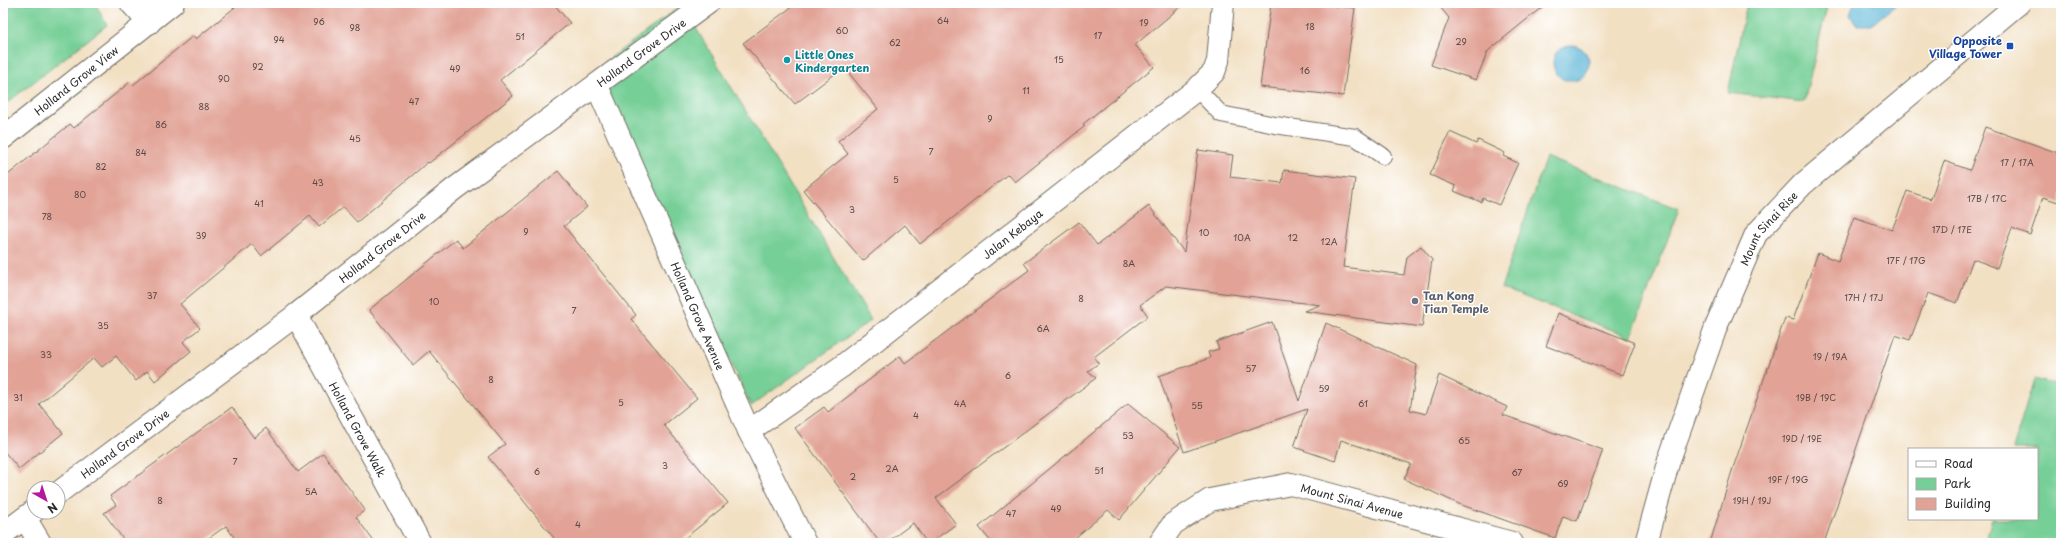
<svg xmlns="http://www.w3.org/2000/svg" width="2064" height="546" font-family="'Playpen Sans',sans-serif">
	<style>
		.green { fill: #76cf96; stroke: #507d60 }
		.water { fill: #59b4d6; stroke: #427080 }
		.building { fill: #e2a396 }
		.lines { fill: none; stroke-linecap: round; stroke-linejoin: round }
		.lane-casing { stroke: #716a60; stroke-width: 18 }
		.street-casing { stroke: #716a60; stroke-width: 24 }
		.lane { stroke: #fff; stroke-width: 16 }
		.street { stroke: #fff; stroke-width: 22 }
		.transit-dot { fill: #1a4fb4; stroke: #fff; stroke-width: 1.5 }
		.culture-dot { fill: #0f9aa8; stroke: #fff; stroke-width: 1.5 }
		.worship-dot { fill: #6b7280; stroke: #fff; stroke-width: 1.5 }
		.labels { text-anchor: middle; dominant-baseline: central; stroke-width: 3; stroke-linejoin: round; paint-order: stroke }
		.number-label { font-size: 9px; fill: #594946 }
		.transit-label { font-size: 11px; font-weight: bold; fill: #164399; stroke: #fff; text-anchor: end }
		.street-label { font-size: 11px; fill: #2b2b2b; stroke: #fff }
		.culture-label { font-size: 11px; font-weight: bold; fill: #0d838f; stroke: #fff; text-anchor: start }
		.worship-label { font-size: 11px; font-weight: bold; fill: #5b616d; stroke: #fff; text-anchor: start }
	</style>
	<rect width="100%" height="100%" fill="#fff"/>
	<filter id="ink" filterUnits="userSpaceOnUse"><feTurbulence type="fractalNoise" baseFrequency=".025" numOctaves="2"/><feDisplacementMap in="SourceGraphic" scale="8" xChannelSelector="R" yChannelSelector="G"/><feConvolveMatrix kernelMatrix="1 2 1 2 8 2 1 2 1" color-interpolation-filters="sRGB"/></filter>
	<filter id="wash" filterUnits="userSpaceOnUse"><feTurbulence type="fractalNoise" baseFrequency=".012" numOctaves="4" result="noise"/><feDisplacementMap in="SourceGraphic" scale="16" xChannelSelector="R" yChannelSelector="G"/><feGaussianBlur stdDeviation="0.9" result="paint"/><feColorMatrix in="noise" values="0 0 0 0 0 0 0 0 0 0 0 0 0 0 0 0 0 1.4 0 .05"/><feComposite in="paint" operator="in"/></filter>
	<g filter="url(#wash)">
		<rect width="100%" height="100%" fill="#f2e0c3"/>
		<!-- green -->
		<g class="green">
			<polygon points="3,3 95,3 107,25 3,106"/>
			<polygon points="1747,3 1828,3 1804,102 1728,93"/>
			<polygon points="682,5 871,320 751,406 593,71"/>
			<polygon points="1546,157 1679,209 1631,337 1501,288"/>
			<polygon points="2034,379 2061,387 2061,543 1985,543 1992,519 2037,519 2037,449 2013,449"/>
		</g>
		<!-- water -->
		<g class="water">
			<polygon points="1854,3 1898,3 1871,25 1857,25 1850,15"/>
			<circle cx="1571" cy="63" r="18"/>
		</g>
		<g id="blocks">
			<!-- building -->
			<g class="building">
				<polygon points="240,3 553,3 570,23 500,80 513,96 429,163 428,162 357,222 343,207 319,227 310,216 261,256 252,244 180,304 200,328 183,342 191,351 155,381 147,371 136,381 116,356 102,367 94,358 39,404 63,433 19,469 3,450 3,179 70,124 74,128 130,82 133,85 193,36 196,39"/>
				<polygon points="797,3 1185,3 1135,45 1154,67 1083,124 1085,126 1015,182 1008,174 920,244 905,225 863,261 803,190 848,154 838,141 878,109 844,67 795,104 743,43"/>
				<polygon points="1271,3 1310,3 1355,8 1343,96 1260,87"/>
				<polygon points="1437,3 1547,3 1488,51 1476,80 1431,65 1449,18"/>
				<polygon points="1985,127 2061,154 2061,203 2043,197 2030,235 2012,228 1997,268 1973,259 1957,303 1928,293 1910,340 1895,335 1824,543 1710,543 1732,471 1785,318 1793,320 1818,253 1838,261 1854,217 1892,230 1907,191 1931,199 1944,161 1970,170"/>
				<polygon points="1450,132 1476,144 1478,140 1505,153 1503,156 1518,163 1499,205 1483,198 1481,202 1454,191 1456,186 1430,175"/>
				<polygon points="1198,150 1233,155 1230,177 1282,183 1284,170 1355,179 1343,267 1404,275 1407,257 1421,246 1432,260 1422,327 1304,311 1320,305 1166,286 1140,305 1148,316 1094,357 1099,363 1088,371 1096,378 936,498 956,524 930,543 927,543 913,523 886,543 880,543 795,428 824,407 828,412 900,356 905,363 1029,270 1024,263 1079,222 1097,245 1149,206 1184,252"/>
				<polygon points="558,171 587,207 564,226 636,315 631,319 697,398 664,425 728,503 679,543 558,543 488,457 505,444 429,351 413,365 369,310 456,239 463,248"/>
				<polygon points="1558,313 1635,343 1623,375 1546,346"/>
				<polygon points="1272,322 1299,401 1326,323 1417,365 1410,410 1426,414 1439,375 1507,407 1503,415 1603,450 1577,521 1563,516 1555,538 1459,504 1404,479 1411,464 1341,440 1335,461 1294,447 1307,409 1184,452 1159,376 1210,358 1208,352 1219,349 1216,342"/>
				<polygon points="1128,404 1180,447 1119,520 1108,510 1069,543 992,543 979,527"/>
				<polygon points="232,407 254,438 266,428 298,472 323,453 365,510 356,517 375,543 238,543 226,526 202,543 126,543 104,513 116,505 110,496"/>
			</g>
		</g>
	</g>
	<g filter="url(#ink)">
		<use href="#blocks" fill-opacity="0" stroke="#716a60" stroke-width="1"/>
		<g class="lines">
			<defs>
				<polyline id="lane" points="1197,89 1221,114 1275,125 1355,137 1383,156"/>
				<g id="street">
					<polyline points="131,3 149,23"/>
					<path id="s1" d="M597,86l152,345 56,112"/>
					<path id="s2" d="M3,138l170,-135"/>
					<path id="s3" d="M296,315l124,228"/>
					<path id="s4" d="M749,431l92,-64 356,-278 17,-17 4,-11 5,-58"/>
					<path id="s5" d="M58,493l238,-178 158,-126 254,-186"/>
					<polyline points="25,518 40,543"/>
					<polyline points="3,534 34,511"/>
					<path id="s6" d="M1160,543l13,-19 37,-24 81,-16 221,59"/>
					<path id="s7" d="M1646,543l23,-83 47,-133 40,-93 47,-50 216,-181"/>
				</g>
			</defs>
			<!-- lane casing -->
			<use href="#lane" class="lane-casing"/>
			<!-- street casing -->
			<use href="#street" class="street-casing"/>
			<!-- lane -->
			<use href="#lane" class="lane"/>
			<!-- street -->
			<use href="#street" class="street"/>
		</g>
	</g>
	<!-- markers -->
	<rect class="transit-dot" x="2006" y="42" width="8" height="8" rx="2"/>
	<circle class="culture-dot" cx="787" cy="60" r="4"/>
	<circle class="worship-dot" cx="1415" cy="301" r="4"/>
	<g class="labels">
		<!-- number labels -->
		<g class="number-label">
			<text x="943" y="20">64</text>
			<text x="319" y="21">96</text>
			<text x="1144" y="22">19</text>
			<text x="1310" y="26">18</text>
			<text x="355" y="27">98</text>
			<text x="842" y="30">60</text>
			<text x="1098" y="35">17</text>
			<text x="520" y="36">51</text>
			<text x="279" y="39">94</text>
			<text x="1461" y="41">29</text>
			<text x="895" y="42">62</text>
			<text x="1059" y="59">15</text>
			<text x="258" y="66">92</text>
			<text x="455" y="68">49</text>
			<text x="1305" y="70">16</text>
			<text x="224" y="78">90</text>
			<text x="1026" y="90">11</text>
			<text x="414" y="101">47</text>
			<text x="204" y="106">88</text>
			<text x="990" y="118">9</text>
			<text x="161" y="124">86</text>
			<text x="355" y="138">45</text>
			<text x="931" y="151">7</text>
			<text x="141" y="152">84</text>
			<text x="2017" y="162">17 / 17A</text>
			<text x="101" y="166">82</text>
			<text x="896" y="179">5</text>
			<text x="318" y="182">43</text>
			<text x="80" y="194">80</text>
			<text x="1987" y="198">17B / 17C</text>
			<text x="259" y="203">41</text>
			<text x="852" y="209">3</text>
			<text x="47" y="216">78</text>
			<text x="1952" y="229">17D / 17E</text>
			<text x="526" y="231">9</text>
			<text x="1204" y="232">10</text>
			<text x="201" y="235">39</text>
			<text x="1242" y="237">10A</text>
			<text x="1293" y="237">12</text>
			<text x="1329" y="241">12A</text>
			<text x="1906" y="260">17F / 17G</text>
			<text x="1129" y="263">8A</text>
			<text x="152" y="295">37</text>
			<text x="1864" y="297">17H / 17J</text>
			<text x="1081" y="298">8</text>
			<text x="434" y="301">10</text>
			<text x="574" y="310">7</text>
			<text x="103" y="325">35</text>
			<text x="1043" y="328">6A</text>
			<text x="46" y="354">33</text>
			<text x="1830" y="356">19 / 19A</text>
			<text x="1251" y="368">57</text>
			<text x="1008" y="375">6</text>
			<text x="491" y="379">8</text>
			<text x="1324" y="388">59</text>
			<text x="18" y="397">31</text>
			<text x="1816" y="397">19B / 19C</text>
			<text x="621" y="402">5</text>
			<text x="960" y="403">4A</text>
			<text x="1363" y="403">61</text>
			<text x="1197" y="405">55</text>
			<text x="916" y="415">4</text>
			<text x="1128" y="435">53</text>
			<text x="1802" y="438">19D / 19E</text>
			<text x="1464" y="440">65</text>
			<text x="235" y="461">7</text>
			<text x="665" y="465">3</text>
			<text x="892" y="468">2A</text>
			<text x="1099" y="470">51</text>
			<text x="537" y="471">6</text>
			<text x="1517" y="472">67</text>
			<text x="853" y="476">2</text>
			<text x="1788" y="479">19F / 19G</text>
			<text x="1563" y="483">69</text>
			<text x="311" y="491">5A</text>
			<text x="160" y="500">8</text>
			<text x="1752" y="500">19H / 19J</text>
			<text x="1056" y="508">49</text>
			<text x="1011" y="513">47</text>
			<text x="578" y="524">4</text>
		</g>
		<!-- transit labels -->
		<g class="transit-label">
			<text x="2002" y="40">Opposite<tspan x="2002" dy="13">Village Tower</tspan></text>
		</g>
		<!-- street labels -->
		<g class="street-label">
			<text stroke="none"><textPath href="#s5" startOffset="731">Holland Grove Drive</textPath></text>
			<text stroke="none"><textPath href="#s2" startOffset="93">Holland Grove View</textPath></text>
			<text stroke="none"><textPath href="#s7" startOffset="340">Mount Sinai Rise</textPath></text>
			<text stroke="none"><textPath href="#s4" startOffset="329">Jalan Kebaya</textPath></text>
			<text stroke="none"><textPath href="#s5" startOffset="407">Holland Grove Drive</textPath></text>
			<text stroke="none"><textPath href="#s1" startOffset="251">Holland Grove Avenue</textPath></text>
			<text stroke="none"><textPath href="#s3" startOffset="130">Holland Grove Walk</textPath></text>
			<text stroke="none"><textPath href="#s5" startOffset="83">Holland Grove Drive</textPath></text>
			<text stroke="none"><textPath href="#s6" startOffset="213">Mount Sinai Avenue</textPath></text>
		</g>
		<!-- culture labels -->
		<g class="culture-label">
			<text x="795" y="54">Little Ones<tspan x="795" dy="13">Kindergarten</tspan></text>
		</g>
		<!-- worship labels -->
		<g class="worship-label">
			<text x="1423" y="295">Tan Kong<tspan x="1423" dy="13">Tian Temple</tspan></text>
		</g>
	</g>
	<!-- margin -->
	<rect width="2064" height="546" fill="none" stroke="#fff" stroke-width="16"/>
	<!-- legend -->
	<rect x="1908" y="448" width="130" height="72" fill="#ffffff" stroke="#aaaaaa"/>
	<rect x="1916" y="461" width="20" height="6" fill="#ffffff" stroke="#aaaaaa"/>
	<text x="1944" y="468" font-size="12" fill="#2b2b2b">Road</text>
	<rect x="1916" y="478" width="20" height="12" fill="#76cf96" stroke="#aaaaaa"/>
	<text x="1944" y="488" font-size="12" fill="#2b2b2b">Park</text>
	<rect x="1916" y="498" width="20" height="12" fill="#e2a396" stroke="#aaaaaa"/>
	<text x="1944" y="508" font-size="12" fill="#2b2b2b">Building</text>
	<!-- north arrow -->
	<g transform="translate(46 500) rotate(141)"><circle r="19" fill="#ffffff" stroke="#aaaaaa"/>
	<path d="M0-3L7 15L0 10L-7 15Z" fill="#b5179e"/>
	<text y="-6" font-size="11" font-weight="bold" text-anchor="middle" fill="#2b2b2b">N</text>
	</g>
</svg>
